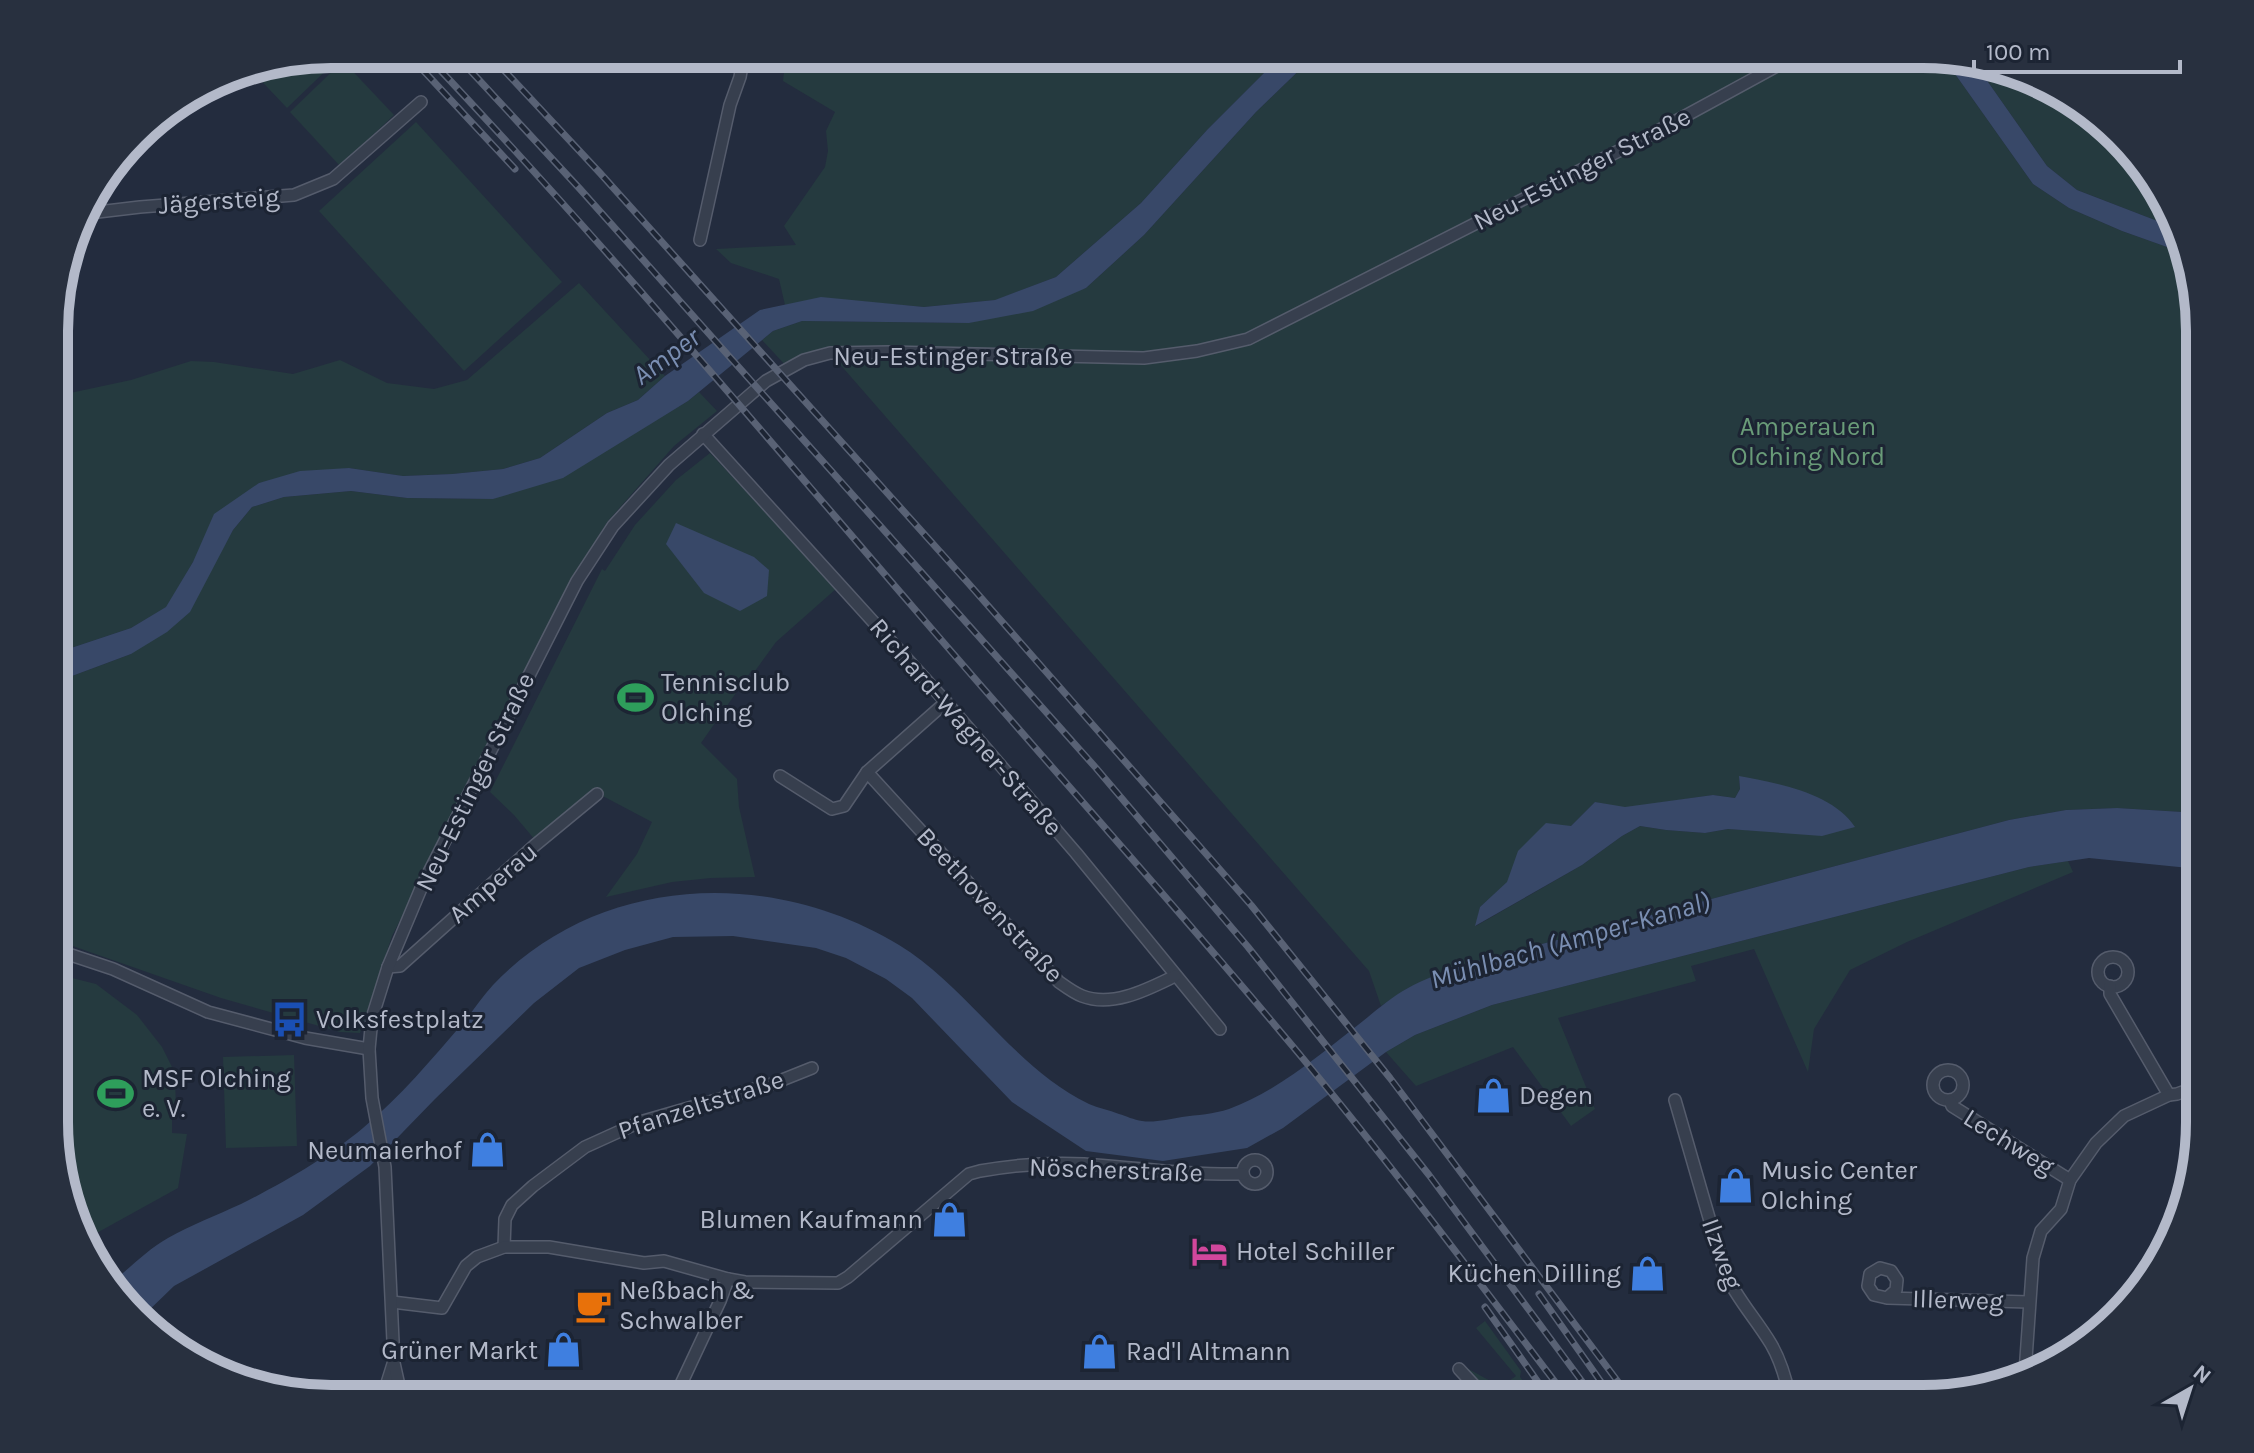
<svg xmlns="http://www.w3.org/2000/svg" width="2254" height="1453" font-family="Karla,sans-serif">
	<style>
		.green { fill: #253a3f; fill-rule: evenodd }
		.water { fill: #384868 }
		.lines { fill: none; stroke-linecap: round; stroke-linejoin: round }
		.minor-casing { stroke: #555c6c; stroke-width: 14 }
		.minor { stroke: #373f4e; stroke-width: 11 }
		.rail-casing { stroke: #596275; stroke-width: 7 }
		.rail { stroke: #1c2433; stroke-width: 4; stroke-dasharray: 12; stroke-linecap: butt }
		.labels { text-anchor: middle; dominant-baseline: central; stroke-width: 6; stroke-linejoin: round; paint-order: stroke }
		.street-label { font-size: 26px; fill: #b3b9c9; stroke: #1c2433 }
		.park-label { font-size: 26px; fill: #699b78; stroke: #1c2433 }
		.poi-label { font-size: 26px; fill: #b3b9c9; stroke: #1c2433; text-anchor: start }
		.water-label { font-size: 28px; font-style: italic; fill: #7a8eb2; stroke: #1c2433 }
		.rim { fill: none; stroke: #b3b9c9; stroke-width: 10 }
	</style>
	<rect width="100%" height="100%" fill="#232c3e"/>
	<!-- green -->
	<g class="green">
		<polygon points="331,54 337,54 340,57 287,108 251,70"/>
		<polygon points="786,54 1283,54 1207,130 1141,203 1056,277 996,300 924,307 821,298 785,305 779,279 731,263 716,249 796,245 784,226 825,167 828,151 826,131 835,112 783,81"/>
		<path d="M1316,54h607l20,3 90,127 36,24 53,23 59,21 18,62v499l-82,-5 -51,2 -57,10 -550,146 -51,22 -27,18 -12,-35 -538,-617 -43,14 -26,-28 11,-9 29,-10 167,2 117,-35 58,-53 112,-123zM1739,776l23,55 -34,-2 -23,4 -39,-3 -26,-4 -18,10 -40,29 -106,61 4,-19 91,-81 24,-24 30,6 88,-13 22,3 5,-9z"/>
		<polygon points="343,61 394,115 340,166 290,112"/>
		<polygon points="1974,62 2011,69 2077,101 2163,193 2173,227 2077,190 2047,166"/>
		<polygon points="416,122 562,282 464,371 319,211"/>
		<polygon points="579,283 665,376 638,400 607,413 540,458 503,469 452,474 402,476 349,468 259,483 193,562 167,607 131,628 56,653 56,396 131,380 191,361 214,362 293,374 340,360 387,383 434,389 467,380"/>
		<polygon points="699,392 717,411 674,446 608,521 572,580 392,936 360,1033 340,1032 221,998 67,944 70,935 56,931 56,682 131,654 212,567 233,530 252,507 284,497 351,491 407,498 493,499 646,426 688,401"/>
		<polygon points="710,453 837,588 776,642 755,671 752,670 701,743 737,779 739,807 755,877 711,878 672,882 606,897 637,854 652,822 597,793 536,841 514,815 490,792 602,569 605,571 635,525 676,480"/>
		<polygon points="2068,861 2073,872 1907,942 1850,970 1814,1029 1808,1072 1754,949 1691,966 1696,981 1558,1018 1595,1109 1571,1126 1513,1047 1416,1086 1386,1052 1415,1035 1492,1005 2029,867"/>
		<polygon points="56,974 96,984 137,1015 162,1047 175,1073 176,1113 172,1114 172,1133 187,1134 178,1188 84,1240 56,1157"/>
		<polygon points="294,1055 297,1146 226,1148 223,1057"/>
		<polygon points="1485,1321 1521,1371 1520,1377 1536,1399 1499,1399 1466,1369 1465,1367 1501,1387 1516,1376 1476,1328"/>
	</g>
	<!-- water -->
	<g class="water">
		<polygon points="1283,54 1316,54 1256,112 1144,235 1086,288 1033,311 969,323 802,321 773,331 688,401 563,478 493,499 407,498 351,491 284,497 252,507 233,530 190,612 167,632 131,654 56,682 56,653 131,628 166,607 193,562 214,514 259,483 300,471 349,468 403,476 452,474 503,469 540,458 607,413 638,400 665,376 760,310 821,297 924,307 995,300 1056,277 1141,203 1207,130"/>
		<polygon points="1943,57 1974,62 2047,166 2077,190 2173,227 2181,252 2122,231 2069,208 2033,184"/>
		<polygon points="676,523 754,557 769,570 767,596 740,611 704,593 666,544"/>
		<path d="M1739,776c38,7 94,17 116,51l-33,9 -94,-7 -23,4 -39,-3 -26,-4 -18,10 -40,29 -107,61 5,-19 27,-25 11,-31 28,-28 25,3 24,-24 30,5 88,-12 22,3 5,-9z"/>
		<path d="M2117,808l82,5v56l-110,-11 -60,9 -537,138 -77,30 -29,17 -103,76 -36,20 -84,13 -77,-10 -74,-49 -100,-104 -26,-19 -40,-21 -30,-10 -83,-12 -60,1 -48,13 -46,18 -45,35 -99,96 -65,67 -67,49 -129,71 -31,30 -31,-34c18,-14 36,-33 56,-44 23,-13 49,-23 73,-34 40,-20 89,-48 122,-76 37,-31 69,-69 100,-105 10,-12 19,-26 30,-38 106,-111 277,-118 406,-40 70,43 114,122 190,159 9,4 20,6 30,10 7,2 15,6 23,7 12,2 27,-2 40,-4 15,-2 32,-3 47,-8 49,-18 93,-56 134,-88 14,-11 28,-24 45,-33 16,-9 34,-15 51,-22l550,-146 57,-10z"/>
	</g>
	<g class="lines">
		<defs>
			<g id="minor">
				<polyline points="81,214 140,207 294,195 333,179 421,102"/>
				<polyline points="700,240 730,105 740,77 744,54"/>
				<polyline points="703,434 946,702 1076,853 1220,1029"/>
				<path d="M867,772l192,210c7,5 15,11 23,14 31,12 66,-7 93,-20"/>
				<polyline points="780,776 832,809 844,806 867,772 946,702"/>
				<polyline points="56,950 113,969 208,1012 305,1038 369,1049"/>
				<circle cx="2113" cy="972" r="15"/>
				<polyline points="388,967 400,966 534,846 597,794"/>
				<polyline points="2110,986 2110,994 2169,1095"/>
				<circle cx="1948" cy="1085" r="15"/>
				<path d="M1675,1100l50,173c12,26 31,46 46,71 10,17 15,35 19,54"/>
				<polyline points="1950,1101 1952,1106 2070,1180"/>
				<circle cx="1255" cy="1172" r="12"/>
				<polyline points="504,1247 505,1219 512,1205 533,1186 585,1147 640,1122 772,1084 812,1068"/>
				<polyline points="1887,1298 1896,1290 1897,1280 1891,1271 1880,1268 1870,1274 1868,1286 1874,1295 1887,1298 2029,1302"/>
				<path d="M392,1302l50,6 24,-42 11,-9 27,-10h45l95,16 20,-2 64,18 17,3 93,1 10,-6 121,-103 11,-3c34,-6 69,-9 104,-7 53,4 106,11 159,10"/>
				<polyline points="1459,1369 1487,1399"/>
				<polyline points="2025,1373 2033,1258 2041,1231 2061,1209 2070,1180 2096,1143 2124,1116 2169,1095 2177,1094 2199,1086"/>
				<polyline points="382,1399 393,1364"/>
				<polyline points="402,1399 394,1363 385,1167 372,1098 369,1049 372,1018 388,967 422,886 577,581 613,526 669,465 766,381 804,360 830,353 889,352 1144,358 1197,351 1248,339 1654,133 1799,54"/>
				<polyline points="674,1399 720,1301 728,1279"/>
			</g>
		</defs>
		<!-- minor casing -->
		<use href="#minor" class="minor-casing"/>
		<!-- minor -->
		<use href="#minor" class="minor"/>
		<defs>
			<g id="rail">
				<polyline points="408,54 515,169"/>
				<path d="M425,54c169,178 327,366 487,552 127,148 258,293 383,443 95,114 183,232 273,350"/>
				<polyline points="455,54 580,189 1096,768 1248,947 1429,1175 1595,1399"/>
				<polyline points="489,54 600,173 969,584 1251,905 1390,1078 1631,1399"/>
				<polyline points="1539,1294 1613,1399"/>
				<polyline points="1485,1307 1550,1399"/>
			</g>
		</defs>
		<!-- rail casing -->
		<use href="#rail" class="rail-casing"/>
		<!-- rail -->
		<use href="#rail" class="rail"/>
	</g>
	<!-- icons -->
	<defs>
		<symbol id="stadium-bare" viewBox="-9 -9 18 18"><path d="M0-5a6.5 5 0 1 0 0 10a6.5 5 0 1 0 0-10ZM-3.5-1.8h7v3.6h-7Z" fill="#2e9e5b" stroke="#1c2433" stroke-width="2.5" paint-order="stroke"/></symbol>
		<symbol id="bus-bare" viewBox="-9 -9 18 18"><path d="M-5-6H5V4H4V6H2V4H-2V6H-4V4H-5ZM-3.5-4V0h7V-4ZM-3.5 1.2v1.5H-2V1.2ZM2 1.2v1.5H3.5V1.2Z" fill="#1a4fb4" stroke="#1c2433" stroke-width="2.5" paint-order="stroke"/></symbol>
		<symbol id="shop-bare" viewBox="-9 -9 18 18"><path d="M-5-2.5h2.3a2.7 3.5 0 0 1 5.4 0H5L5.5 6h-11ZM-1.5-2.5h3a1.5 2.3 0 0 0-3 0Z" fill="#3f7fe0" stroke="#1c2433" stroke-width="2.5" paint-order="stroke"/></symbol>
		<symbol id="hotel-bare" viewBox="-9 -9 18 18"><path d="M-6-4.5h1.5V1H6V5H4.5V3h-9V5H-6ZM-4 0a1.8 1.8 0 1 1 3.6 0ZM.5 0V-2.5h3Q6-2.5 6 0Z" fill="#d1479c" stroke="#1c2433" stroke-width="2.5" paint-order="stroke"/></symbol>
		<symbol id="cafe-bare" viewBox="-9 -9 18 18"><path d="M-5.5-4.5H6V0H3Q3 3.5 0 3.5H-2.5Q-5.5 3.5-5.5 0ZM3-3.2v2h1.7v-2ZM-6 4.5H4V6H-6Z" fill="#e8710a" stroke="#1c2433" stroke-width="2.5" paint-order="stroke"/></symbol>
	</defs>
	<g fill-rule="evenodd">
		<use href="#stadium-bare" x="610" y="672" width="51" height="51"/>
		<use href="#bus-bare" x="264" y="994" width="51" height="51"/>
		<use href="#stadium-bare" x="90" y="1068" width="51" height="51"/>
		<use href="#shop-bare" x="1468" y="1070" width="51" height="51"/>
		<use href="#shop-bare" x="462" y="1124" width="51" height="51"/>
		<use href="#shop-bare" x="1710" y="1160" width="51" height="51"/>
		<use href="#shop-bare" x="924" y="1194" width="51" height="51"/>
		<use href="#hotel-bare" x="1184" y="1226" width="51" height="51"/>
		<use href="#shop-bare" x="1622" y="1248" width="51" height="51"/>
		<use href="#cafe-bare" x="568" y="1280" width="51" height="51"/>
		<use href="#shop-bare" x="538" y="1324" width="51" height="51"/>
		<use href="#shop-bare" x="1074" y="1326" width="51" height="51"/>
	</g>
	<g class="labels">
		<!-- street labels -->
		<g class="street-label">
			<text transform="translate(1582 169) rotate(-27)">Neu-Estinger Straße</text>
			<text transform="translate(219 201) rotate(-4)">Jägersteig</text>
			<text x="953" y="356">Neu-Estinger Straße</text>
			<text transform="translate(966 727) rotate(49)">Richard-Wagner-Straße</text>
			<text transform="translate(475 782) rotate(-64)">Neu-Estinger Straße</text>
			<text transform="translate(493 883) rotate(-41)">Amperau</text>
			<text transform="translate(990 905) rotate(47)">Beethovenstraße</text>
			<text transform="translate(701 1105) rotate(-18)">Pfanzeltstraße</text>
			<text transform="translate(2009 1142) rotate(32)">Lechweg</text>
			<text transform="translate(1116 1170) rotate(2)">Nöscherstraße</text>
			<text transform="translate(1722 1254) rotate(70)">Ilzweg</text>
			<text transform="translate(1958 1300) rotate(2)">Illerweg</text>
		</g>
		<!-- park labels -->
		<g class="park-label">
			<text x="1808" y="426">Amperauen<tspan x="1808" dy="30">Olching Nord</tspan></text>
		</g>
		<!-- poi labels -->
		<g class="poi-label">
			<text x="661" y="682">Tennisclub<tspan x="661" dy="30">Olching</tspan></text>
			<text x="316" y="1019">Volksfestplatz</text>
			<text x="142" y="1078">MSF Olching<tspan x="142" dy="30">e. V.</tspan></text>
			<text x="1519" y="1095">Degen</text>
			<text x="462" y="1150" text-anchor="end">Neumaierhof</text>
			<text x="1761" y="1170">Music Center<tspan x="1761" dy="30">Olching</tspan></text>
			<text x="923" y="1219" text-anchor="end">Blumen Kaufmann</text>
			<text x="1236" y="1251">Hotel Schiller</text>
			<text x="1621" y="1273" text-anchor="end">Küchen Dilling</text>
			<text x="619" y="1290">Neßbach &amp;<tspan x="619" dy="30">Schwalber</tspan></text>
			<text x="538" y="1350" text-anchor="end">Grüner Markt</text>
			<text x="1126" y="1351">Rad'l Altmann</text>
		</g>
		<!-- water labels -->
		<g class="water-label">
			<text transform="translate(666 356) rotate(-36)">Amper</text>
			<text transform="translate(1570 940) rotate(-16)">Mühlbach (Amper-Kanal)</text>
		</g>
	</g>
	<!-- crop -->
	<path d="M0 0H2254V1453H0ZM331 68H1923A263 263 0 0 1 2186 331V1122A263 263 0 0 1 1923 1385H331A263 263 0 0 1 68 1122V331A263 263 0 0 1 331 68Z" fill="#28303f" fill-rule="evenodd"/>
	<path class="rim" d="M331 68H1923A263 263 0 0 1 2186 331V1122A263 263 0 0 1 1923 1385H331A263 263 0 0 1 68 1122V331A263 263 0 0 1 331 68Z"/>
	<!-- north arrow -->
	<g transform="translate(2190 1389) rotate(39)" stroke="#1c2433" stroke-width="6" paint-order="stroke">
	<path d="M0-6L14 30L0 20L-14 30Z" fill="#b3b9c9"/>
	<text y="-12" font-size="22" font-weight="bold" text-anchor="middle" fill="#b3b9c9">N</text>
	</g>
	<!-- scale -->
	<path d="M1974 60v12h206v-12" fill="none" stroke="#b3b9c9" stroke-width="4"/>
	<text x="1986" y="60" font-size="24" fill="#b3b9c9" stroke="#1c2433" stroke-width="6" paint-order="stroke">100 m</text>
</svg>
